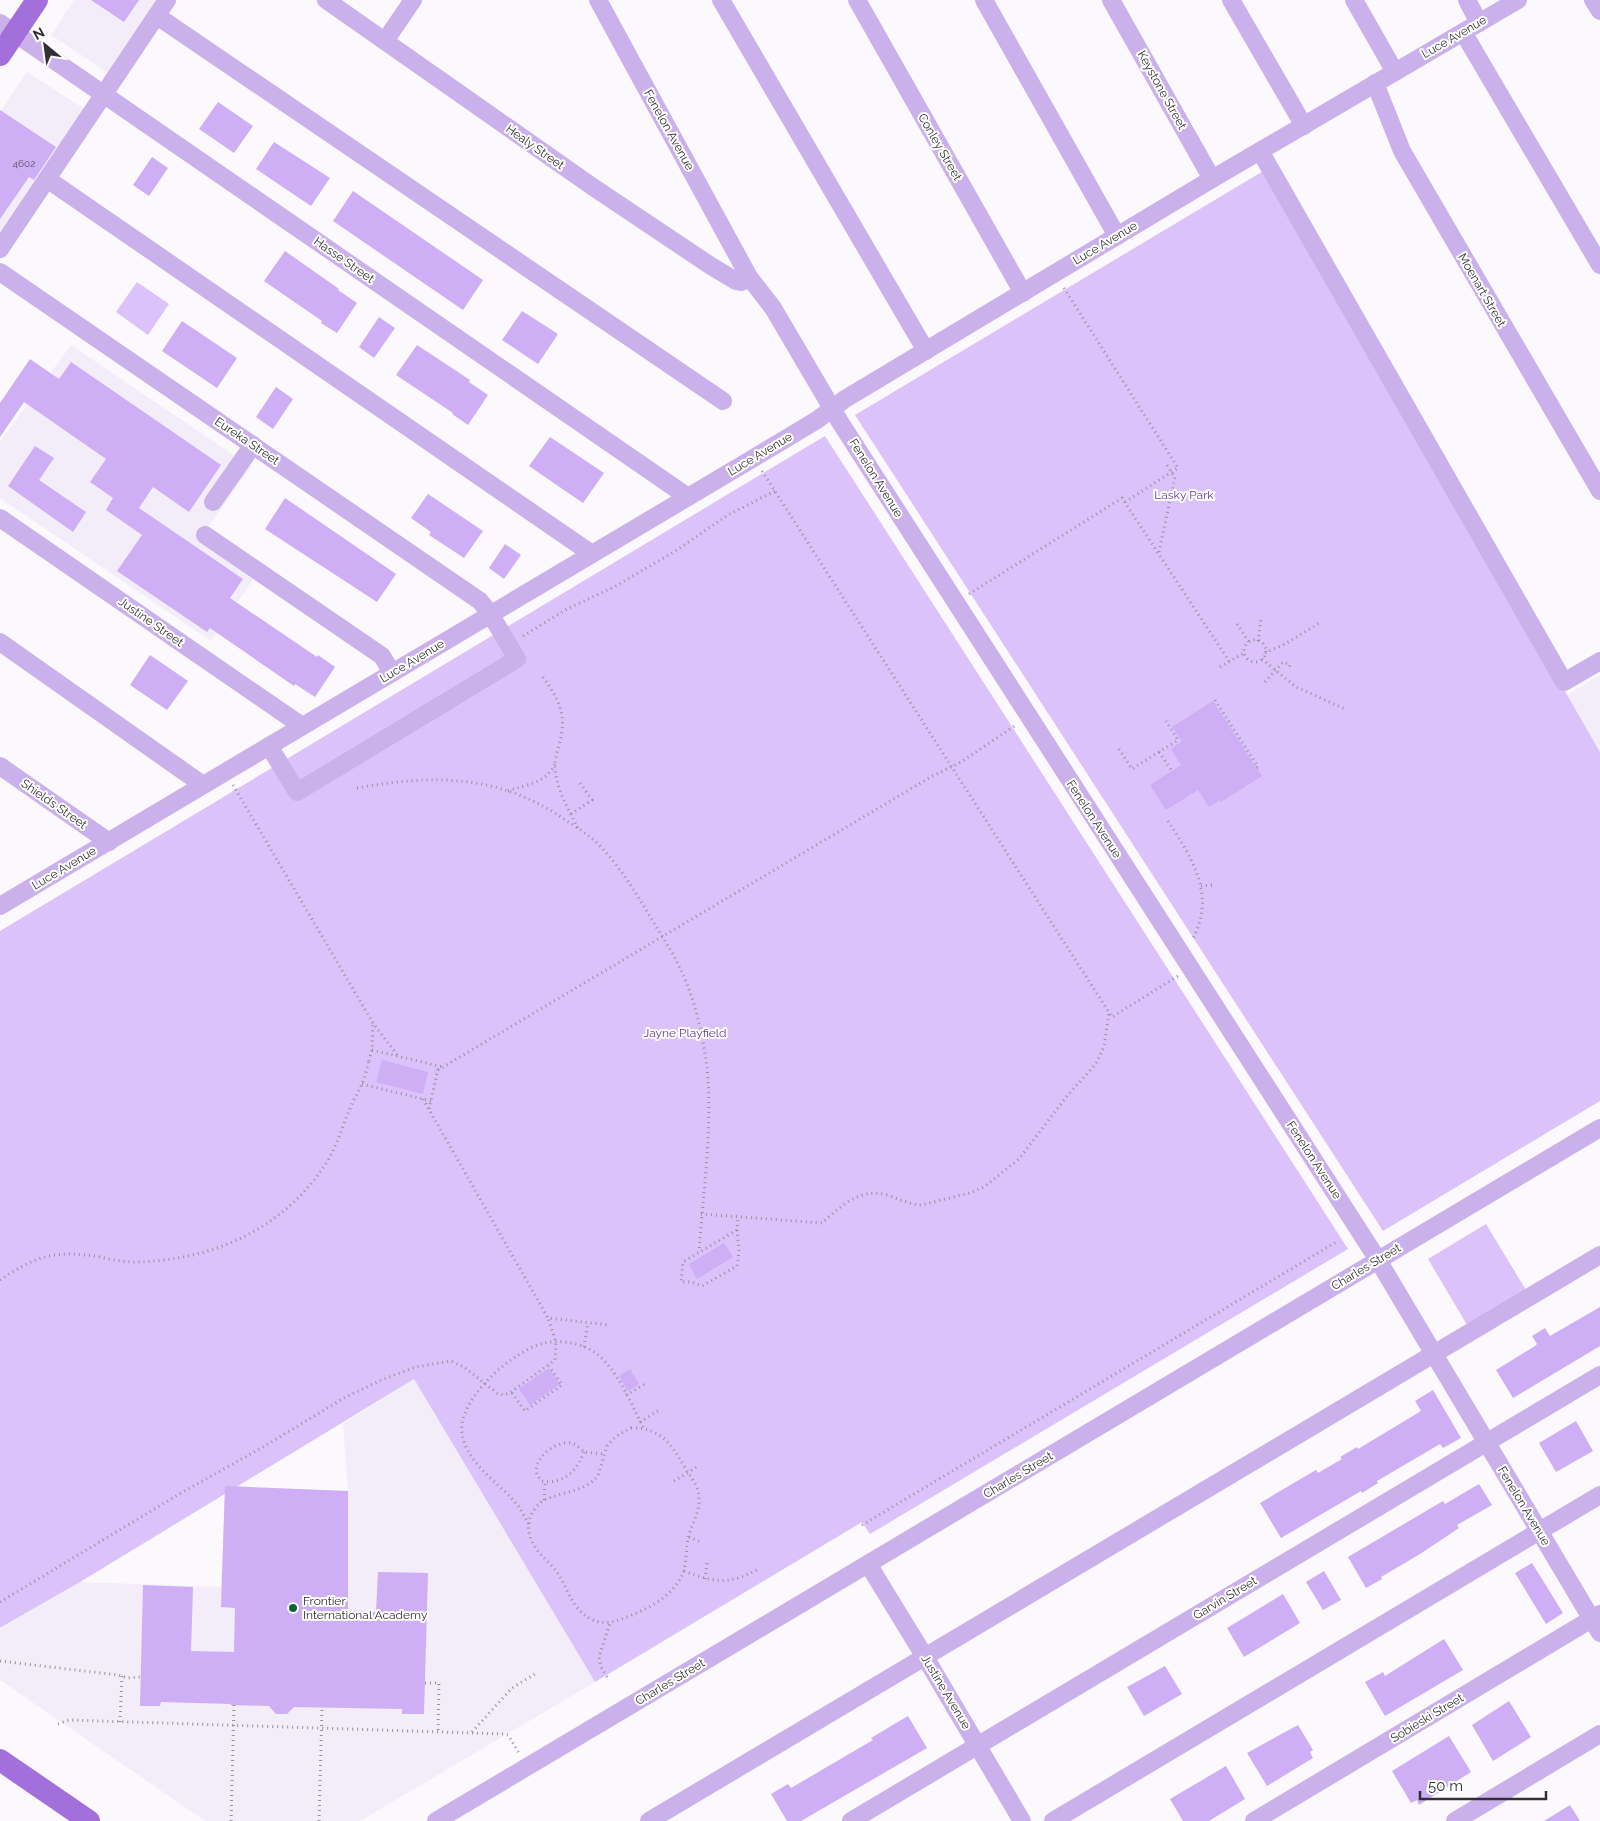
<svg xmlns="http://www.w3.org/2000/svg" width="1600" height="1821" font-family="Raleway,sans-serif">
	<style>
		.built { fill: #f2edf8 }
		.green { fill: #dbc2fb }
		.building { fill: #ceaef5 }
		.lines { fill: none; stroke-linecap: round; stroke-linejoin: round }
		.path { stroke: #959398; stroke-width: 3; stroke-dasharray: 1 4; stroke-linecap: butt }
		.minor { stroke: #cbb1ec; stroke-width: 18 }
		.major { stroke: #a36fda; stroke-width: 22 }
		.poi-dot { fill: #0b673a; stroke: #fff; stroke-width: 2 }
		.labels { text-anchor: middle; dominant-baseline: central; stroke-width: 4; stroke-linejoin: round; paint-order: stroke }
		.number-label { font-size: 10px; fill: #595065 }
		.street-label { font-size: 12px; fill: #323035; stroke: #fff }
		.park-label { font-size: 12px; fill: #6c379c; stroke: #fff }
		.poi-label { font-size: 12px; fill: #323035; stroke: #fff; text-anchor: start }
	</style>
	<rect width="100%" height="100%" fill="#fbf9fe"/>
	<!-- built -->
	<g class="built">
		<polygon points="74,0 160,0 110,74 51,35"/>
		<polygon points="27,72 86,110 0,239 0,112"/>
		<polygon points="71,345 251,467 208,527 254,578 211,641 0,498 0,442"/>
		<polygon points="1600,675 1600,752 1567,695"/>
		<polygon points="414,1379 595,1682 360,1821 205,1821 0,1680 0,1629 80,1582 221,1587 225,1486 348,1491 343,1424"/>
	</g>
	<!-- green -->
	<g class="green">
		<polygon points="1265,170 1600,752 1600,1101 1383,1231 855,415"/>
		<polygon points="137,282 169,304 148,335 116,312"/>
		<polygon points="825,436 1348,1249 870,1534 862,1522 595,1682 414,1379 80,1582 0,1628 0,931"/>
		<polygon points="1486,1224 1526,1290 1467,1325 1428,1259"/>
	</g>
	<!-- building -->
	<g class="building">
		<polygon points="91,0 139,0 124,22"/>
		<polygon points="218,102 253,126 234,153 199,129"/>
		<polygon points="0,110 56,147 34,180 29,177 0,219"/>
		<polygon points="274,142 330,178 311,206 256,169"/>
		<polygon points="152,157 168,168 149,196 133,185"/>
		<polygon points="353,191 483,280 463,310 333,221"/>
		<polygon points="285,251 339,289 338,290 357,303 337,333 321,323 322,321 264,281"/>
		<polygon points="522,311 558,334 538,364 502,340"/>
		<polygon points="379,317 395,328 374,358 359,347"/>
		<polygon points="182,321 237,358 217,388 162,351"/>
		<polygon points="417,345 470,380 469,382 488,395 468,425 452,414 453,413 396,375"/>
		<polygon points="30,359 59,379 71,362 221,465 189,512 153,487 139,508 243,579 230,598 317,657 318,655 335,667 315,697 295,684 294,686 210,628 207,632 117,571 142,535 106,510 113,498 90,482 106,459 24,402 0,437 0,403"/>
		<polygon points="276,387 293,399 273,429 256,417"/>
		<polygon points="550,437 604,473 583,503 529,466"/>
		<polygon points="35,446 54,458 39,480 86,512 73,532 8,486"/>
		<polygon points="428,494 483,531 464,558 429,535 431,532 411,518"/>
		<polygon points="285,498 396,574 377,602 265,529"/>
		<polygon points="505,544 521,555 504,579 489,568"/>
		<polygon points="150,655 188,681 167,710 130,685"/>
		<polygon points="1213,701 1262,776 1221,802 1220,800 1209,807 1198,790 1166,810 1150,785 1181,765 1171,749 1182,741 1172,727"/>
		<polygon points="382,1060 428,1072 423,1094 376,1082"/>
		<polygon points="724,1243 733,1257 697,1279 689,1264"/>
		<polygon points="1600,1307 1600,1346 1513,1398 1496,1370 1535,1346 1537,1344 1532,1336 1545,1328 1550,1336"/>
		<polygon points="549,1368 560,1384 530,1405 519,1389"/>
		<polygon points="630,1369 639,1384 628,1391 619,1376"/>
		<polygon points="1433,1390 1461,1438 1443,1448 1440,1444 1377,1481 1378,1483 1362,1493 1361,1491 1281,1538 1260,1503 1316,1470 1318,1473 1342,1459 1340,1457 1357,1447 1358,1449 1421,1411 1415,1401"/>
		<polygon points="1576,1421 1593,1451 1556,1472 1539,1443"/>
		<polygon points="1479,1484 1492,1505 1457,1525 1459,1528 1420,1554 1381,1577 1382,1579 1366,1588 1348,1557 1443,1501 1445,1504"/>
		<polygon points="225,1486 348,1491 348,1611 376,1612 378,1572 428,1573 424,1714 402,1714 402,1709 294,1707 287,1714 276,1714 269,1706 230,1705 231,1704 161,1702 160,1706 140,1706 143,1585 193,1587 191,1651 234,1652 235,1608 221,1607"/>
		<polygon points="1532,1563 1563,1613 1546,1624 1515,1573"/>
		<polygon points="1324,1571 1341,1600 1323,1610 1306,1582"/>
		<polygon points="1283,1594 1300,1623 1244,1657 1227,1628"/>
		<polygon points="1444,1639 1463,1670 1385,1716 1365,1682 1383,1672 1385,1676"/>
		<polygon points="1165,1666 1182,1694 1144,1716 1127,1687"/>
		<polygon points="1509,1701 1531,1737 1493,1761 1472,1725"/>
		<polygon points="908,1716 927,1748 801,1821 787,1821 771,1794 788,1784 791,1788 873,1740 871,1738"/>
		<polygon points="1298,1725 1313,1750 1310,1752 1313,1758 1267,1786 1247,1753"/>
		<polygon points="1449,1736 1471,1772 1419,1805 1417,1800 1411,1803 1392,1771"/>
		<polygon points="1226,1766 1245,1799 1209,1821 1183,1821 1170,1799"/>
		<polygon points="1570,1805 1580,1821 1544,1821"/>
	</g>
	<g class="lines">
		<!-- path -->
		<g class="path">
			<polyline points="1064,288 1178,468 1125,502"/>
			<polyline points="762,471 1112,1017 1178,976"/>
			<polyline points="1159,552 1175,477 1166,464"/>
			<polyline points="969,594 1122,498 1229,661"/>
			<polyline points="1237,624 1249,642"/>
			<polyline points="523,636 567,609 614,587 677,550 728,515 775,491"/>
			<circle cx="1255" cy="651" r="11"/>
			<polyline points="1258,641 1261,619"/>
			<polyline points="1265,653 1285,644 1321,622"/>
			<polyline points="1262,659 1296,687 1345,709"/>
			<polyline points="1220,667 1244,653"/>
			<path d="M543,677c11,16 22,32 19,53 -1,11 -6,22 -7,33 -1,22 13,46 23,65"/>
			<polyline points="1265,682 1283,662 1290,665 1288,670"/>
			<polyline points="1215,700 1258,767 1256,768"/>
			<polyline points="1119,749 1132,769 1178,740 1166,721"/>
			<polyline points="1159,752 1172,771"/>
			<polyline points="233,785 373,1023 398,1056"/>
			<path d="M357,788c77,-14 143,-14 210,33 10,7 21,13 30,22 24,24 40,52 57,80 8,14 18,28 25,43 15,30 24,68 28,102 6,58 -4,125 -8,184"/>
			<path d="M508,791c19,-7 37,-7 47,-27"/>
			<polyline points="571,814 592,800 580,783"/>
			<path d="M1168,821c24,37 49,75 24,119"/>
			<polyline points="1201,886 1213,885"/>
			<polyline points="372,1050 443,1067"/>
			<polyline points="369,1061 372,1050 373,1023"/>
			<polyline points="438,1070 929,778 961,762 1016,725"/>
			<polyline points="362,1084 431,1101"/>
			<polyline points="423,1099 548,1318 609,1325"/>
			<polyline points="429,1109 438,1069"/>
			<path d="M701,1214l121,9c18,-16 38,-36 65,-28 12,4 22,9 34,10l49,-12 14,-6 35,-28 48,-63 28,-31 9,-18 5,-35"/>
			<polyline points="737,1230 739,1251 737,1266 702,1286 691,1282 681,1282 683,1262 737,1230 738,1217"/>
			<path d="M0,1280c31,-20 47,-29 85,-25 16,1 33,7 49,7 77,-1 148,-32 191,-97 12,-18 17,-39 26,-59 3,-7 7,-13 10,-20 4,-8 6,-17 8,-26"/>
			<polyline points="584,1347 588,1323"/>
			<polyline points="512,1393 525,1411 562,1385 549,1366"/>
			<polyline points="626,1395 645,1384"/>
			<polyline points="640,1422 661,1409"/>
			<path d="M631,1428c31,-1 42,19 56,43 6,9 12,17 12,27 1,15 -8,27 -11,40 -3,16 0,31 -10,44 -10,16 -29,26 -46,33 -13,5 -25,11 -39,5 -25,-11 -25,-39 -43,-56 -15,-14 -29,-32 -17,-53 4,-5 8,-10 14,-12 18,-8 37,-7 51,-23l9,-30c7,-9 14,-13 24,-18z"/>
			<path d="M584,1452c-7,19 -21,33 -42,29l-5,-6c-1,-4 -1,-9 1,-12 4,-11 21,-22 33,-20 5,1 10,6 13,9l21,2"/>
			<polyline points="674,1481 697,1467"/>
			<polyline points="544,1500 545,1482"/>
			<path d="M529,1524c-4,-6 -7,-12 -10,-17 -18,-24 -52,-41 -57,-74 -5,-34 52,-83 82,-90 12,-3 29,-1 41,4 29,12 45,55 59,82"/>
			<polyline points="862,1525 1338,1241"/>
			<polyline points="689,1537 701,1542"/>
			<path d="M684,1571c30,12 46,14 74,-2"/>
			<polyline points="705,1579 707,1563"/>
			<polyline points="0,1602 181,1493 263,1447 344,1398 381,1380 416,1367 451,1361 464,1367 497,1393 504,1395 511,1392 555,1360 556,1342 548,1318"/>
			<polyline points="0,1661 118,1675 127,1678 140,1677"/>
			<polyline points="607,1677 601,1667 599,1657 610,1623"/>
			<polyline points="425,1683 439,1683 438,1733"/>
			<polyline points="120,1722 122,1676"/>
			<polyline points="58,1724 69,1720 504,1734 508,1735 519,1753"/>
			<polyline points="472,1732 512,1688 535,1674"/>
			<polyline points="231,1821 234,1705"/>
			<polyline points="319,1821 322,1708"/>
		</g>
		<!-- minor -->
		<g class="minor">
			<polyline points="326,0 593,187 711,266 736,281 741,282 749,277"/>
			<polyline points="598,0 749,277 773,308 840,422 1378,1260 1600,1633"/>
			<polyline points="721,0 926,351"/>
			<polyline points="857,0 1023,293"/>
			<polyline points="984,0 1117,236"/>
			<polyline points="1111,0 1212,179"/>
			<polyline points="1231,0 1304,126"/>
			<polyline points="1354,0 1395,72"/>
			<polyline points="1467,0 1479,23"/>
			<polyline points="1593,0 1600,11"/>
			<polyline points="157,16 723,401"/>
			<polyline points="0,23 688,497"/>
			<polyline points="1463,32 1600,265"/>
			<polyline points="385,41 413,0"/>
			<polyline points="1375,83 1402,151 1600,491"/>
			<polyline points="1260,151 1564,682 1600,661"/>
			<polyline points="47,179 592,554"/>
			<polyline points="0,249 167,0"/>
			<polyline points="0,272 480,601 491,615 517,659 297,792 269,746"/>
			<polyline points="213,502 253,445"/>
			<polyline points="0,518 302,726"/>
			<polyline points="205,535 382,656 392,673"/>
			<polyline points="0,642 203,785"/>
			<polyline points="0,766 109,842"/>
			<polyline points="0,906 752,459 817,420 845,399 1212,179 1518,0"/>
			<polyline points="868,1564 925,1657 1022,1821"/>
			<polyline points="436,1821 1600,1128"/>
			<polyline points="649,1821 1600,1255"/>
			<polyline points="851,1821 1600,1375"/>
			<polyline points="1053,1821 1600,1495"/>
			<polyline points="1254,1821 1600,1614"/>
			<polyline points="1455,1821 1600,1734"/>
		</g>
		<!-- major -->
		<g class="major">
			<polyline points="0,55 37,0"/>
			<polyline points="0,1760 89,1821"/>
		</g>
	</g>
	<!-- markers -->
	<circle class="poi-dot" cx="293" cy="1608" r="5"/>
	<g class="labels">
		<!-- number labels -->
		<g class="number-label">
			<text x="24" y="163">4602</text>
		</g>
		<!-- street labels -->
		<g class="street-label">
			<text transform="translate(1454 37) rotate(-30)">Luce Avenue</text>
			<text transform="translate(1162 90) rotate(61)">Keystone Street</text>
			<text transform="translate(669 130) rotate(61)">Fenelon Avenue</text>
			<text transform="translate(535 147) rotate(35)">Healy Street</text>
			<text transform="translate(940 147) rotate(60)">Conley Street</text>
			<text transform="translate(1105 243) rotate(-31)">Luce Avenue</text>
			<text transform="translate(344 260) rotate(35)">Hasse Street</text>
			<text transform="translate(1482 290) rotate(60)">Moenart Street</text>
			<text transform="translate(247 441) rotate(34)">Eureka Street</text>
			<text transform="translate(760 454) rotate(-31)">Luce Avenue</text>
			<text transform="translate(876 478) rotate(58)">Fenelon Avenue</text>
			<text transform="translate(151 622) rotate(35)">Justine Street</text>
			<text transform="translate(412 661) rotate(-31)">Luce Avenue</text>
			<text transform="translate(54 804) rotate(35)">Shields Street</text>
			<text transform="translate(1094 819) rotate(57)">Fenelon Avenue</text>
			<text transform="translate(64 868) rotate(-31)">Luce Avenue</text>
			<text transform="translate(1314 1160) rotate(57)">Fenelon Avenue</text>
			<text transform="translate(1366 1267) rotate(-31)">Charles Street</text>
			<text transform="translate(1018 1475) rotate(-31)">Charles Street</text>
			<text transform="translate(1524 1506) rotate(59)">Fenelon Avenue</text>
			<text transform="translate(1225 1598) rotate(-31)">Garvin Street</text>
			<text transform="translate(670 1682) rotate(-31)">Charles Street</text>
			<text transform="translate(946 1692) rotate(59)">Justine Avenue</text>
			<text transform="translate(1427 1718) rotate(-31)">Sobieski Street</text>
		</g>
		<!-- park labels -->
		<g class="park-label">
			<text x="1184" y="495">Lasky Park</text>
			<text x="685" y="1033">Jayne Playfield</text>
		</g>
		<!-- poi labels -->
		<g class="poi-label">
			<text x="303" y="1601">Frontier<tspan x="303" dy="14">International Academy</tspan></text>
		</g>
	</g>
	<!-- north arrow -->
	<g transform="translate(45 45) rotate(331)" stroke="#ffffff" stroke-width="4" paint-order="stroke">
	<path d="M0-4L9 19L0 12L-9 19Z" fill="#323035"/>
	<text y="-8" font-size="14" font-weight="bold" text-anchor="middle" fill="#323035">N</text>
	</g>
	<!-- scale -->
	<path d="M1420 1791v8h126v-8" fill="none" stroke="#323035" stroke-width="2.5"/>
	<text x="1428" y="1791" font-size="15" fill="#323035" stroke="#ffffff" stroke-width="4" paint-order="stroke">50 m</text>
</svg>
